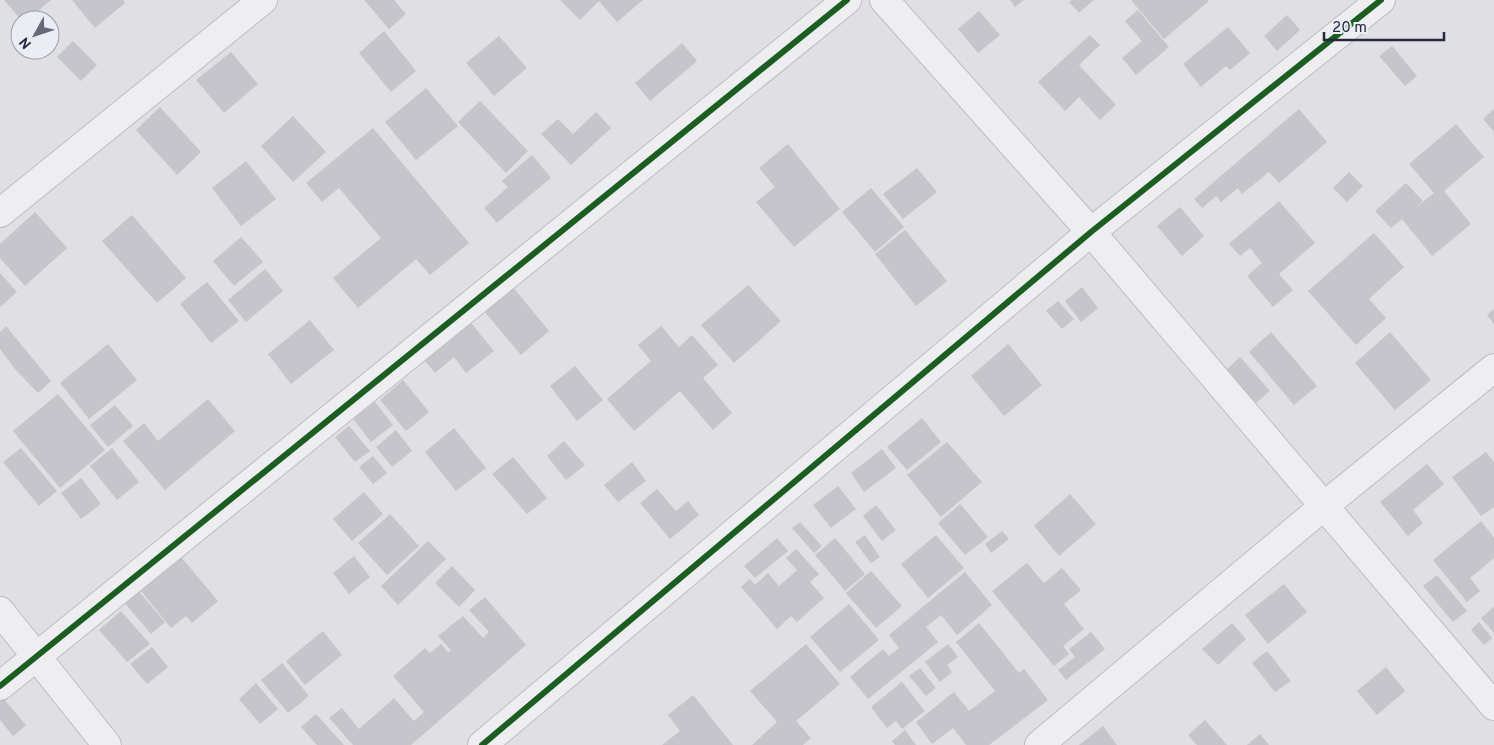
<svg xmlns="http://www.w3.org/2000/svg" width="1494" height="745" font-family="Overpass,sans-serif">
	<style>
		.building { fill: #c5c5cb }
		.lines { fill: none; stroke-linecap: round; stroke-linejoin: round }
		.minor-casing { stroke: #bdbdc2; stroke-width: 30 }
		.minor { stroke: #eeeef1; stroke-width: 28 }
		.cycleway-casing { stroke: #ebedf5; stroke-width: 9 }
		.cycleway { stroke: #1b5e20; stroke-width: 6 }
	</style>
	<rect width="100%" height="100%" fill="#dfdfe4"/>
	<!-- building -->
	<g class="building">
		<polygon points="4,0 51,0 27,20 21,20"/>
		<polygon points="72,0 123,0 125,3 95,28"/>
		<polygon points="364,0 394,0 406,14 389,29"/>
		<polygon points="560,0 643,0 617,22 599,1 580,20"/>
		<polygon points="1010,0 1024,0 1015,7"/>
		<polygon points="1072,0 1094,0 1079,13 1069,2"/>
		<polygon points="1131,0 1208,0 1209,1 1164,39"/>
		<polygon points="1138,10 1169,47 1136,75 1122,58 1142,41 1125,21"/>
		<polygon points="979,11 1000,35 978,53 958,29"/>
		<polygon points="1287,15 1300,30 1277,51 1264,36"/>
		<polygon points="1228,27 1250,53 1230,70 1226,66 1201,87 1183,64"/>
		<polygon points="384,31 416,71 391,92 359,53"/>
		<polygon points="1090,35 1100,45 1079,65 1116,105 1100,120 1079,97 1065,111 1038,82"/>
		<polygon points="499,36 527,68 494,96 466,63"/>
		<polygon points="73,41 97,65 81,81 57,57"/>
		<polygon points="682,43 697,61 650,101 635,83"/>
		<polygon points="1392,46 1417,76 1405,86 1379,56"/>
		<polygon points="231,52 258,84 224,113 196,80"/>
		<polygon points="426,88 458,126 416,160 385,122"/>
		<polygon points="480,101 528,151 506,173 458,122"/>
		<polygon points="160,107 201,152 177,175 136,130"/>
		<polygon points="1299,109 1327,142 1279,183 1269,172 1242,194 1238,188 1221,202 1216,196 1202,208 1194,199"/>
		<polygon points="1494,109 1494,132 1483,119"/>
		<polygon points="596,112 611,128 571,165 541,134 558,119 573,134"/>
		<polygon points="293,116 326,152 293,182 261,146"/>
		<polygon points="1456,124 1484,157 1444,191 1471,224 1432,256 1402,219 1391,228 1375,211 1406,183 1423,201 1412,211 1434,193 1409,164"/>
		<polygon points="373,128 469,243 430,275 416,259 358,308 333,278 381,238 339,188 322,202 306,183"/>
		<polygon points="788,144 840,209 794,247 756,202 775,187 759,168"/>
		<polygon points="532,155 551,178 497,223 484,208 508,187 502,181"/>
		<polygon points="246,161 276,199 241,226 212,188"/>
		<polygon points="917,168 937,192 903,219 883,194"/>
		<polygon points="1349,172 1363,186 1347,202 1333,188"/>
		<polygon points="871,188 904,227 875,252 842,212"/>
		<polygon points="1279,201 1315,243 1279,274 1293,290 1273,307 1247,276 1262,263 1250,248 1240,256 1229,244"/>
		<polygon points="1180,207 1204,236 1182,256 1157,226"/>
		<polygon points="35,212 67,248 25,286 0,258 0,244"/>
		<polygon points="132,215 186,278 157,303 102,241"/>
		<polygon points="905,230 947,281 916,306 875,254"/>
		<polygon points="1374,233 1404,267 1369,299 1386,318 1356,345 1308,291"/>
		<polygon points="241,237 263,262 234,286 213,261"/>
		<polygon points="265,269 283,291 246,322 228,300"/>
		<polygon points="0,273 17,292 0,307"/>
		<polygon points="207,282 239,321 211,343 180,304"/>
		<polygon points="748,285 781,321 734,363 701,325"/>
		<polygon points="512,286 549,331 521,355 483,310"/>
		<polygon points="1082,287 1098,308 1081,322 1065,301"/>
		<polygon points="1058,301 1074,319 1062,329 1046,311"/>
		<polygon points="1494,309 1494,324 1487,315"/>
		<polygon points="310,320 334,350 291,384 268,354"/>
		<polygon points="471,323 494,351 466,373 454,357 435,373 425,361"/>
		<polygon points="6,326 51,381 38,393 15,369 0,349 0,331 1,332"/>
		<polygon points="661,326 679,347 692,335 718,365 703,378 732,413 713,430 680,391 634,431 607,399 651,361 638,345"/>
		<polygon points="1271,332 1317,386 1294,405 1249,352"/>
		<polygon points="1390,332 1431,380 1395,410 1355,363"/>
		<polygon points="108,344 137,380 89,419 60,383"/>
		<polygon points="1008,344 1042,385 1004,416 971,376"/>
		<polygon points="1240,357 1270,391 1256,403 1226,370"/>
		<polygon points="575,366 603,400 577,421 550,386"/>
		<polygon points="403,380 429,412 406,431 380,400"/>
		<polygon points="58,394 105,450 60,488 13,431"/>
		<polygon points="208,399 235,431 165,490 123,441 144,423 158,441"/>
		<polygon points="375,402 393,425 371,442 353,419"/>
		<polygon points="115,405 133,426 108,447 90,425"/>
		<polygon points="922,418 941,442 907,470 887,447"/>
		<polygon points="349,426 370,451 355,462 335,437"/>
		<polygon points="454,428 486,468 456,491 425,452"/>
		<polygon points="396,430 412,451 392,467 376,447"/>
		<polygon points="564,441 585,465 566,480 547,456"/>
		<polygon points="947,442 982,482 941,517 907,475"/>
		<polygon points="21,448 57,491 39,506 3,462"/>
		<polygon points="112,448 139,482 117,500 90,466"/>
		<polygon points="882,449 896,468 864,492 851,473"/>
		<polygon points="1486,452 1494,462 1494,507 1481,516 1452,477"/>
		<polygon points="373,456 387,473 373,484 359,467"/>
		<polygon points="513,457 547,498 527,514 492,474"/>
		<polygon points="632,462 646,481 618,502 604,485"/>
		<polygon points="1427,464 1444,484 1413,510 1423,523 1408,536 1380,502"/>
		<polygon points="81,478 101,504 81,519 61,493"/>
		<polygon points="838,486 856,509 831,528 813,505"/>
		<polygon points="657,489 676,511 688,501 699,515 670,539 640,503"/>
		<polygon points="364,492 383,514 352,541 333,519"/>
		<polygon points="1070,494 1096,524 1059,556 1034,526"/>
		<polygon points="960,504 988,537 965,555 938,523"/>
		<polygon points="876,505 896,530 882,541 863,516"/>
		<polygon points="390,514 419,546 387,575 358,543"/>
		<polygon points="1481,521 1494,538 1494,558 1470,578 1480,591 1467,602 1433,560"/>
		<polygon points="800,522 822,546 814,553 792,528"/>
		<polygon points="1002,531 1009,539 991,553 985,544"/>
		<polygon points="865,535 880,557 871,563 855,542"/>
		<polygon points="936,535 964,568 928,598 901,564"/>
		<polygon points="777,538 788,551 755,578 744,566"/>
		<polygon points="835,538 865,574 845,591 815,555"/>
		<polygon points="428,541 446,559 398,605 381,586"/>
		<polygon points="796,549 819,574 810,582 824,598 797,622 791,616 777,629 741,587 750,579 755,585 768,573 779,586 797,570 786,558"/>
		<polygon points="177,552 218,601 192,623 186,616 171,628 137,586"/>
		<polygon points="354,556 370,577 349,594 333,573"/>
		<polygon points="1027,563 1044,583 1062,568 1081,590 1064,604 1084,629 1063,646 1069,654 1054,666 992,591"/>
		<polygon points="452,566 475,590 459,607 435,583"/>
		<polygon points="871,571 902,606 876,628 846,593"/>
		<polygon points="965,572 992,605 957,635 941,615 926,627 938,642 868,699 850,677 883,649 889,656 899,648 889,635"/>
		<polygon points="1437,575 1467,611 1453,622 1423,586"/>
		<polygon points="1284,584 1307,612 1268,644 1245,615"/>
		<polygon points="137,589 165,622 151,634 123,601"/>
		<polygon points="485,597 526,645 411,745 353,745 329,718 342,708 359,729 394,698 414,721 424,712 393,676 425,648 430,653 441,644 448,652 451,650 438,636 463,616 483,638 489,632 469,610"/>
		<polygon points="849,604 879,640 840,672 810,637"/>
		<polygon points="1494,607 1494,633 1481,618"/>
		<polygon points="121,611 150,644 127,662 99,630"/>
		<polygon points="1479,622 1492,638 1484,645 1471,630"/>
		<polygon points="979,623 1019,673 1024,669 1048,700 989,745 966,745 953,728 932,744 916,722 954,692 969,711 995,691 956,642"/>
		<polygon points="1232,623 1246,639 1218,665 1202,649"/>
		<polygon points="323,631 342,655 305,685 286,661"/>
		<polygon points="1091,632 1105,649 1066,680 1058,670 1075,657 1069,649"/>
		<polygon points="806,644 840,684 796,721 811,738 803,745 752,745 777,722 750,691"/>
		<polygon points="948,644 958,657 947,665 952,672 940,682 925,662"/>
		<polygon points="152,647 168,667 147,684 130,664"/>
		<polygon points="1267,651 1291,681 1275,692 1252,663"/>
		<polygon points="282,663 309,696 288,713 261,680"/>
		<polygon points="1386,667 1405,691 1377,715 1357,691"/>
		<polygon points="920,668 936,688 926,696 909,676"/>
		<polygon points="902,682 925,711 902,729 896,721 887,728 871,707"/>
		<polygon points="256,683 278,709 260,724 239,699"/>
		<polygon points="693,695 733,745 662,745 680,731 668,715"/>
		<polygon points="3,698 26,725 13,736 0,720 0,701"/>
		<polygon points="316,714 344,745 317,745 301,727"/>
		<polygon points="1205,720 1227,745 1197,745 1188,735"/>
		<polygon points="1103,726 1117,745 1079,745"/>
		<polygon points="905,730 916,745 895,745 892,741"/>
		<polygon points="1260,734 1269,745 1247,745"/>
	</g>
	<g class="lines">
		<defs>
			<g id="minor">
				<polyline points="884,0 1091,232 1494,706"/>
				<polyline points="0,213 263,0"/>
				<polyline points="0,611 107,745"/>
				<polyline points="0,686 847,0"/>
				<polyline points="482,745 1091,232 1381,0"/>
				<polyline points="1039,745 1324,506 1494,368"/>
			</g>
		</defs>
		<!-- minor casing -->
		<use href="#minor" class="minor-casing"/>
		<!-- minor -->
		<use href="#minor" class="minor"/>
		<defs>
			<g id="cycleway">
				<polyline points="0,686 847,0"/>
				<polyline points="482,745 1091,232 1381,0"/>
			</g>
		</defs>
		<!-- cycleway casing -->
		<use href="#cycleway" class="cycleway-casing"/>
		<!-- cycleway -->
		<use href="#cycleway" class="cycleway"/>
	</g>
	<!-- north arrow -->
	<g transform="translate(35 35) rotate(230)"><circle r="24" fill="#ebedf5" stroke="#9c9fac"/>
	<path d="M0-4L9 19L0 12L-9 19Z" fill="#666978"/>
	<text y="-8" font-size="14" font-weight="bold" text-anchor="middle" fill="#25293e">N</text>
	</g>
	<!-- scale -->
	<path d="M1324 32v8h120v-8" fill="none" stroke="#25293e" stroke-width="2.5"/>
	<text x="1332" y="32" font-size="15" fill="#25293e" stroke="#ebedf5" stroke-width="4" paint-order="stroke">20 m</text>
</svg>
